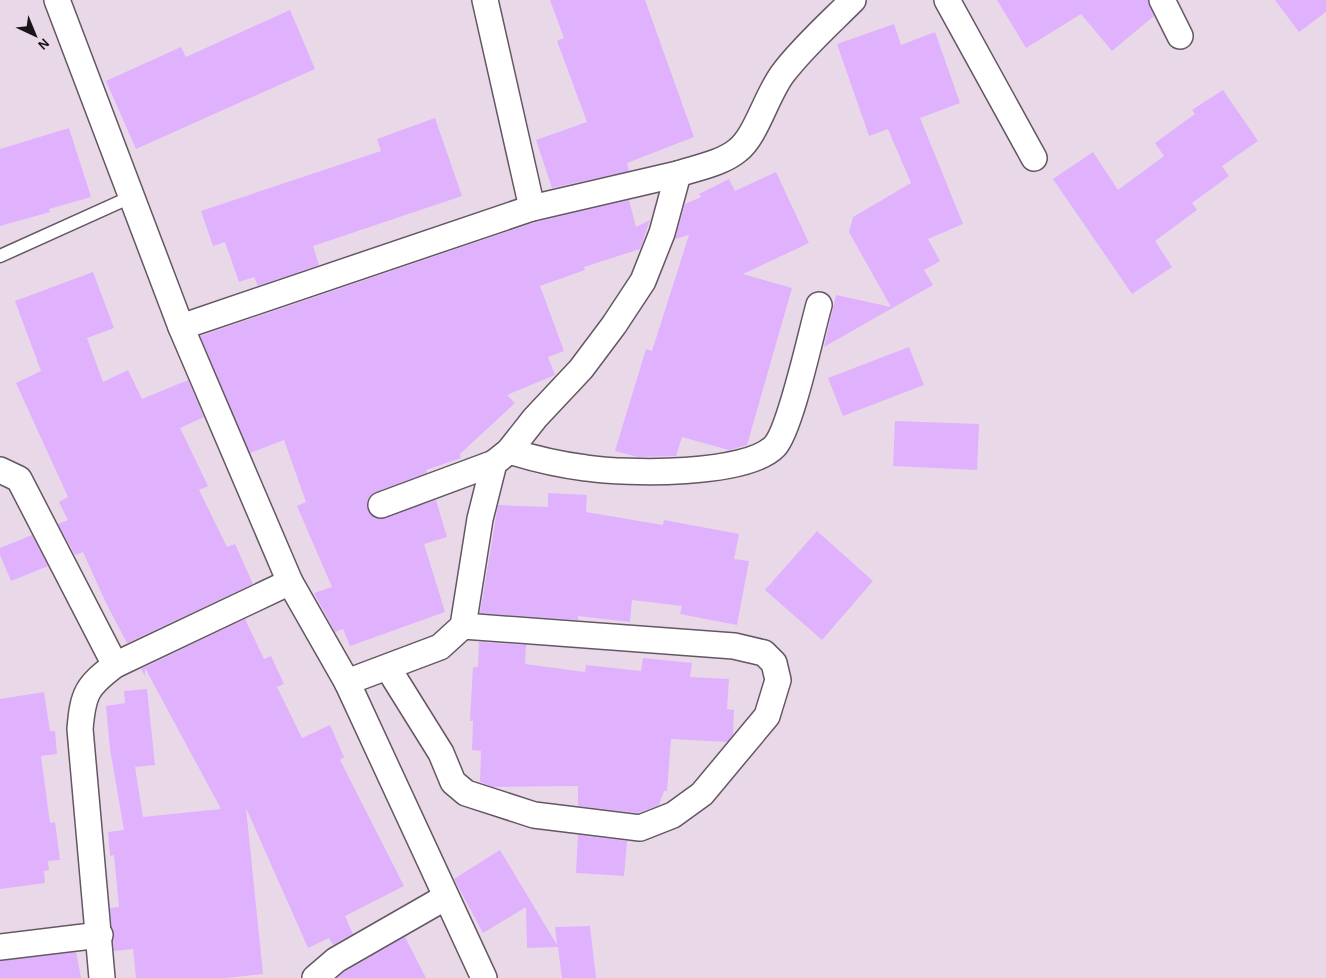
<svg xmlns="http://www.w3.org/2000/svg" width="1326" height="978" font-family="'Alegreya Sans',sans-serif">
	<style>
		.building { fill: #e0b1fd }
		.lines { fill: none; stroke-linecap: round; stroke-linejoin: round }
		.lane-casing { stroke: #645764; stroke-width: 15 }
		.street-casing { stroke: #645764; stroke-width: 28 }
		.lane { stroke: #fff; stroke-width: 12 }
		.street { stroke: #fff; stroke-width: 25 }
	</style>
	<rect width="100%" height="100%" fill="#e9d9e8"/>
	<!-- building -->
	<g class="building">
		<polygon points="550,0 645,0 694,137 627,163 629,171 552,188 536,140 587,122 557,41 564,38"/>
		<polygon points="997,0 1148,0 1154,16 1112,51 1081,14 1026,48"/>
		<polygon points="1275,0 1326,0 1326,12 1299,32"/>
		<polygon points="290,10 315,69 136,149 106,81 181,47 186,57"/>
		<polygon points="894,24 901,45 935,32 960,103 920,118 963,224 928,239 940,261 924,270 933,285 824,347 836,295 891,307 849,232 853,217 911,183 888,129 869,136 837,44"/>
		<polygon points="1223,90 1258,141 1222,166 1229,176 1192,203 1197,210 1155,241 1172,267 1132,294 1053,179 1093,152 1118,190 1164,156 1155,143 1195,114 1192,110"/>
		<polygon points="435,118 462,196 313,246 319,265 258,286 254,277 239,282 225,242 213,246 201,211 381,151 377,139"/>
		<polygon points="69,128 91,197 49,209 50,212 0,226 0,149"/>
		<polygon points="776,172 809,243 743,274 792,288 747,445 729,450 682,437 676,456 638,457 615,451 646,349 652,351 689,235 675,239 685,204 701,197 699,194 729,179 735,191"/>
		<polygon points="629,200 636,227 650,220 640,249 584,267 585,270 540,286 564,351 548,357 555,375 507,395 515,403 460,454 461,458 426,470 427,473 376,492 370,496 367,502 368,510 372,516 379,519 436,500 447,537 424,544 445,612 350,646 343,629 335,632 314,593 332,587 297,506 306,502 284,440 250,453 200,336 536,222"/>
		<polygon points="93,272 114,328 87,338 103,382 128,370 142,399 188,380 204,417 180,428 208,486 199,490 227,547 235,544 253,584 127,643 106,603 83,552 75,555 58,524 68,520 59,502 68,497 16,383 41,371 15,301"/>
		<polygon points="909,347 924,385 843,416 828,378"/>
		<polygon points="895,421 979,424 977,470 893,466"/>
		<polygon points="548,493 587,495 586,512 663,525 664,520 739,534 734,559 749,561 737,625 680,614 682,606 632,600 630,622 578,616 578,620 480,613 498,505 548,507"/>
		<polygon points="817,531 873,581 822,640 765,590"/>
		<polygon points="32,535 48,566 11,581 0,555 0,548"/>
		<polygon points="245,619 264,659 271,656 284,684 277,687 302,738 330,725 344,757 340,760 404,886 345,916 353,934 333,945 329,938 308,948 246,808 263,974 226,978 136,978 133,949 114,951 110,908 119,907 114,855 110,856 108,832 124,830 110,749 106,706 125,703 124,691 147,689 155,765 135,767 143,817 221,809 145,668 145,676 141,669"/>
		<polygon points="479,642 526,645 525,664 585,672 586,665 641,671 643,658 692,663 690,677 729,679 727,709 734,710 733,735 727,742 671,739 667,791 664,791 659,805 638,813 578,806 578,786 493,787 480,782 481,751 472,750 473,721 470,721 473,667 478,667"/>
		<polygon points="44,692 50,731 55,731 57,754 41,756 50,823 55,822 60,860 48,861 49,870 44,871 45,883 0,889 0,699"/>
		<polygon points="578,835 627,841 624,876 576,873"/>
		<polygon points="500,850 557,945 555,927 590,926 596,978 562,978 558,947 527,948 526,907 483,933 454,879"/>
		<polygon points="405,937 426,978 337,978 344,972"/>
		<polygon points="76,952 81,978 0,978 0,961"/>
	</g>
	<g class="lines">
		<defs>
			<polyline id="lane" points="0,256 133,196"/>
			<g id="street">
				<polyline points="57,0 181,327 290,582 347,682 484,978"/>
				<polyline points="485,0 532,208"/>
				<polyline points="947,0 1034,158"/>
				<polyline points="1162,0 1180,36"/>
				<polyline points="181,327 532,208 678,174"/>
				<path d="M509,451c26,8 51,14 77,17 41,6 161,8 189,-22 16,-18 36,-113 44,-141"/>
				<polyline points="0,470 19,479 115,665"/>
				<polyline points="381,505 494,463"/>
				<polyline points="388,668 441,753 453,782 466,793 534,815 640,828 673,815 702,794 767,716 778,680 774,663 764,653 734,646 463,626"/>
				<path d="M347,682l93,-35 23,-21 17,-107 14,-56 15,-12 26,-33 46,-49 33,-44 29,-44 19,-48 16,-59c18,-6 45,-11 60,-24 19,-15 29,-57 46,-78 20,-26 46,-49 69,-72"/>
				<polyline points="0,947 100,935"/>
				<path d="M102,978l-22,-249c3,-36 7,-43 35,-64l175,-83"/>
				<polyline points="315,978 336,960 446,897"/>
			</g>
		</defs>
		<!-- lane casing -->
		<use href="#lane" class="lane-casing"/>
		<!-- street casing -->
		<use href="#street" class="street-casing"/>
		<!-- lane -->
		<use href="#lane" class="lane"/>
		<!-- street -->
		<use href="#street" class="street"/>
	</g>
	<!-- north arrow -->
	<g transform="translate(35 35) rotate(136)" stroke="#e9d9e8" stroke-width="4" paint-order="stroke">
	<path d="M0-4L9 19L0 12L-9 19Z" fill="#191419"/>
	<text y="-8" font-size="14" font-weight="bold" text-anchor="middle" fill="#191419">N</text>
	</g>
</svg>
